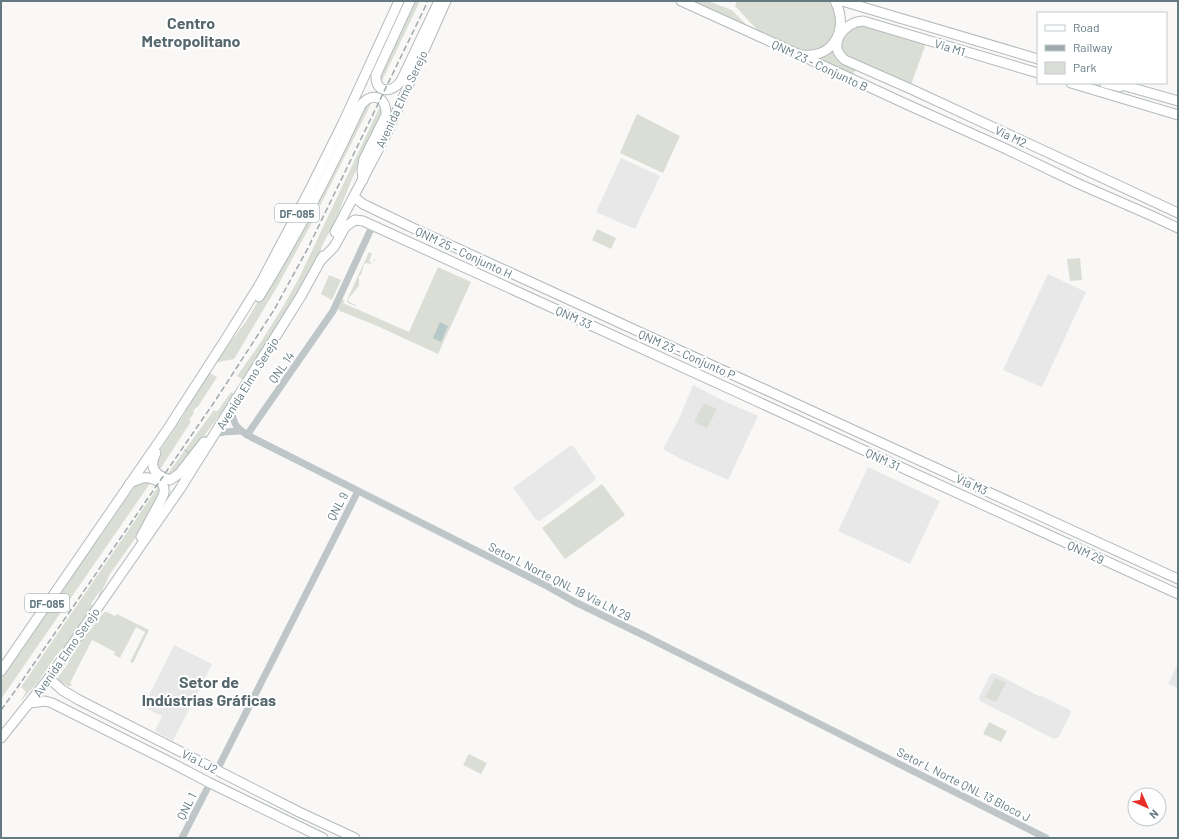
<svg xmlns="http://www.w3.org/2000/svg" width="1179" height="839" font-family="Barlow,sans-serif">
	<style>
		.built { fill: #e7e8e7 }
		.green { fill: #daded5 }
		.water { fill: #b7c8c9 }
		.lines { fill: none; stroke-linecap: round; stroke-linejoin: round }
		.stream { stroke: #b7c8c9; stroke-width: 1.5 }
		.major-casing { stroke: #b3babc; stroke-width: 11 }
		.minor { stroke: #bfc6c8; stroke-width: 7 }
		.major { stroke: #fff; stroke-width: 9 }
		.rail { stroke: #9ea9ad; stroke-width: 1.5; stroke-dasharray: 6 3; stroke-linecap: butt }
		.labels { text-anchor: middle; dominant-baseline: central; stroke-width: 4; stroke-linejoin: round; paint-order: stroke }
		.shield { fill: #fff; stroke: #92a2a8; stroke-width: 1 }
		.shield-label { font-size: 11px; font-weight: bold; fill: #637a82 }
		.street-label { font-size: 12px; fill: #637a82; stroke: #fff }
		.district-label { font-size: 16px; font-weight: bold; fill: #55676d; stroke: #fff }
	</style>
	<rect width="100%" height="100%" fill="#f9f8f6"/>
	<!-- built -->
	<g class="built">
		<polygon points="621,158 660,176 635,229 596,212"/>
		<polygon points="1048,274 1086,292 1042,387 1003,370"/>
		<polygon points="693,385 726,402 758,416 728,480 681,459 663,449 678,421"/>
		<polygon points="570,446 573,446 596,478 595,480 540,521 536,520 514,489 514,487"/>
		<polygon points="868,467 940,501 931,519 910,564 838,531"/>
		<polygon points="174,645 212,664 173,741 155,731 162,716 143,707"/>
		<polygon points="1178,663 1178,688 1168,684"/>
		<polygon points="994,673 1039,696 1042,696 1070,710 1071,713 1059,737 1054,739 980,701 979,697 990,675"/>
	</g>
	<!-- green -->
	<g class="green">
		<polygon points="413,1 420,1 382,81 379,77"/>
		<polygon points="689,1 708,1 732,10 750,29"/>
		<polygon points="737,1 828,1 834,6 837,27 827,46 810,52 782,44 762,35 735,6"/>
		<polygon points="857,24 923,42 925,46 911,85 845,57 840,48 844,36"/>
		<polygon points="834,46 837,59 858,69 854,72 852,76 815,58"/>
		<polygon points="373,100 309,228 277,287 234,359 218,362 216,361 247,320 283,258 365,103"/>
		<polygon points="381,104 383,112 352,179 336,219 321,248 321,250 290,306 236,393 205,435 206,436 189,453 175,475 166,476 214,410 216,412 219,409 231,392 234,394 244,380 237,376 259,345 284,305 300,276"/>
		<polygon points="637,114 680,136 663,173 620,153"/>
		<polygon points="597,229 616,238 611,249 592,240"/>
		<polygon points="369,252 372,254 369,261 372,263 374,259 375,260 370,264 367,263 364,264 361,275 359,276 359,286 348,299 349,302 356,305 356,306 348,303 347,300"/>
		<polygon points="1080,258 1082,280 1070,281 1067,259"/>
		<polygon points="438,267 471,282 438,354 375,325 340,311 338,309 342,300 345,300 343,303 409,332"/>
		<polygon points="329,275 341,280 332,300 321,294"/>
		<polygon points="210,370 210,373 217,377 197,408 196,407 193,412 194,413 189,420 191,421 190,423 159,471 155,458 184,415 193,396"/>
		<polygon points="704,403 717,409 707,428 694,422"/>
		<polygon points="153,479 1,699 1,678 84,557 98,540 138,482"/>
		<polygon points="160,484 163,488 146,519 139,533 110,574 99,597 98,596 101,589 91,604 93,605 59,654 57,654 38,682 20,702 26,692 21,687"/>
		<polygon points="602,484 625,515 565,559 542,528"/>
		<polygon points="104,612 107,612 115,616 117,614 149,630 133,663 130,662 145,632 136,627 120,658 114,655 115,652 92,640 70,683 72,685 71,686 68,686 59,681 58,677 68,664 71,655 83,637 91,629"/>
		<polygon points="995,678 1006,683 996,702 985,697"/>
		<polygon points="989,722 1007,731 1001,742 983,734"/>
		<polygon points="469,754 487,763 481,774 463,765"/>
	</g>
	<!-- water -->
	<polygon class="water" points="440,322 448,326 441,342 433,338"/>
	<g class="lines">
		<!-- stream -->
		<polyline class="stream" points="185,450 189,453"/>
		<defs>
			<g id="major">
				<path d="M410,1l-34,74c-1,18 15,19 25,6l38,-80"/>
				<polyline points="681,1 800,55 906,104 1004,148 1079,184 1150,215 1178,228"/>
				<polyline points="842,1 1038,59"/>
				<path d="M803,55c32,3 46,-28 32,-54"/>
				<path d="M1038,73l-175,-52c-19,1 -37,24 -18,39l68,30 265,123"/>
				<polyline points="1071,83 1178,115"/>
				<polyline points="1104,83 1120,87"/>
				<polyline points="1115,83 1178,101"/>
				<polyline points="354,197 363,204 415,229 1178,579"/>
				<polyline points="335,232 388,131 446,1"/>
				<polyline points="320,261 334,247 345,227 355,220 363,221 1178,594"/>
				<path d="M259,297c38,-62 72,-127 102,-192 11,-14 26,-8 25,10l-22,44 -2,11 1,10"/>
				<path d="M156,453c-8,15 -1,22 14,27l9,-6 25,-32"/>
				<path d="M130,483c15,-7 18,-7 32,0 3,6 3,9 0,15l-21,39"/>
				<polyline points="1,671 169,427 227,337 260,284 308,193 343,123 399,1"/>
				<polyline points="49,678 62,690 79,700 299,812 355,838"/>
				<polyline points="30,703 45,701 52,703 168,761 210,783 323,838"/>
				<polyline points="1,738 49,678 180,489 301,296 323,256"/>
			</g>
		</defs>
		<!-- major casing -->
		<use href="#major" class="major-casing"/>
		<!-- minor -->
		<g class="minor">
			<path d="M231,409c3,17 6,20 20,28l294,148 30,17 68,33 403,203"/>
			<polyline points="215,434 224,432 240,431"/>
			<polyline points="247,435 333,311 370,231 375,226"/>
			<polyline points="217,770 358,491"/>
			<polyline points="182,838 210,783"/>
		</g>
		<!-- major -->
		<use href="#major" class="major"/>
		<!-- rail -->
		<polyline class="rail" points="1,710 15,691 215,401 274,310 308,248 428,1"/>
	</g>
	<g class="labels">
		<!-- shield labels -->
		<g class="shield">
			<rect x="275" y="204" width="44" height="18" rx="3"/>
			<rect x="25" y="594" width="44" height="18" rx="3"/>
		</g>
		<g class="shield-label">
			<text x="297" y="213">DF-085</text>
			<text x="47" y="603">DF-085</text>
		</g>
		<!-- street labels -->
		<g class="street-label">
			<text transform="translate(950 47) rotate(17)">Via M1</text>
			<text transform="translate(820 65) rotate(25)">QNM 23 - Conjunto B</text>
			<text transform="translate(401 99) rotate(-65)">Avenida Elmo Serejo</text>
			<text transform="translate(1011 136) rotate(26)">Via M2</text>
			<text transform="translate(464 252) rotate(25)">QNM 25 - Conjunto H</text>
			<text transform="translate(574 317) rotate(24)">QNM 33</text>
			<text transform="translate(687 354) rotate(24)">QNM 23 - Conjunto P</text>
			<text transform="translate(281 367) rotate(-55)">QNL 14</text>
			<text transform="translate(247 383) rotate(-58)">Avenida Elmo Serejo</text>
			<text transform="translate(883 459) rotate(25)">QNM 31</text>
			<text transform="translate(972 484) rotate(24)">Via M3</text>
			<text transform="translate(337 506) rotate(-62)">QNL 9</text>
			<text transform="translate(1086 552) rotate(25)">QNM 29</text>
			<text transform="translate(560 581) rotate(27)">Setor L Norte QNL 18 Via LN 29</text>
			<text transform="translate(66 652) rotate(-55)">Avenida Elmo Serejo</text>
			<text transform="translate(200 761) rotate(27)">Via LJ2</text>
			<text transform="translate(964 784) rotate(27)">Setor L Norte QNL 13 Bloco J</text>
			<text transform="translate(186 806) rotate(-63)">QNL 1</text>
		</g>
		<!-- district labels -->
		<g class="district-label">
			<text x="191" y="22">Centro<tspan x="191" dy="18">Metropolitano</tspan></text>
			<text x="209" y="681">Setor de<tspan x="209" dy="18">Indústrias Gráficas</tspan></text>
		</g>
	</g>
	<!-- border -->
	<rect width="1179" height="839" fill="none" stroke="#637a82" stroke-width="4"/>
	<!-- legend -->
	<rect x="1037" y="12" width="130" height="72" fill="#ffffff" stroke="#c1cacd"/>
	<rect x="1045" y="25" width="20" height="6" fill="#ffffff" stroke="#c1cacd"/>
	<text x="1073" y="32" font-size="12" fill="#637a82">Road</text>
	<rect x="1045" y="45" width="20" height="6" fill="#9ea9ad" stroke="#c1cacd"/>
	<text x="1073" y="52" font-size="12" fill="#637a82">Railway</text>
	<rect x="1045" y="62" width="20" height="12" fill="#daded5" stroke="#c1cacd"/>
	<text x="1073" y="72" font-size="12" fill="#637a82">Park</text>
	<!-- north arrow -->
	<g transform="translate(1147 807) rotate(135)"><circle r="19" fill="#ffffff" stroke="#c1cacd"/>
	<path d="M0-3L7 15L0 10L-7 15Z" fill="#e72f28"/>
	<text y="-6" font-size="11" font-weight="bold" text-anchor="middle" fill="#637a82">N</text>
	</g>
</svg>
